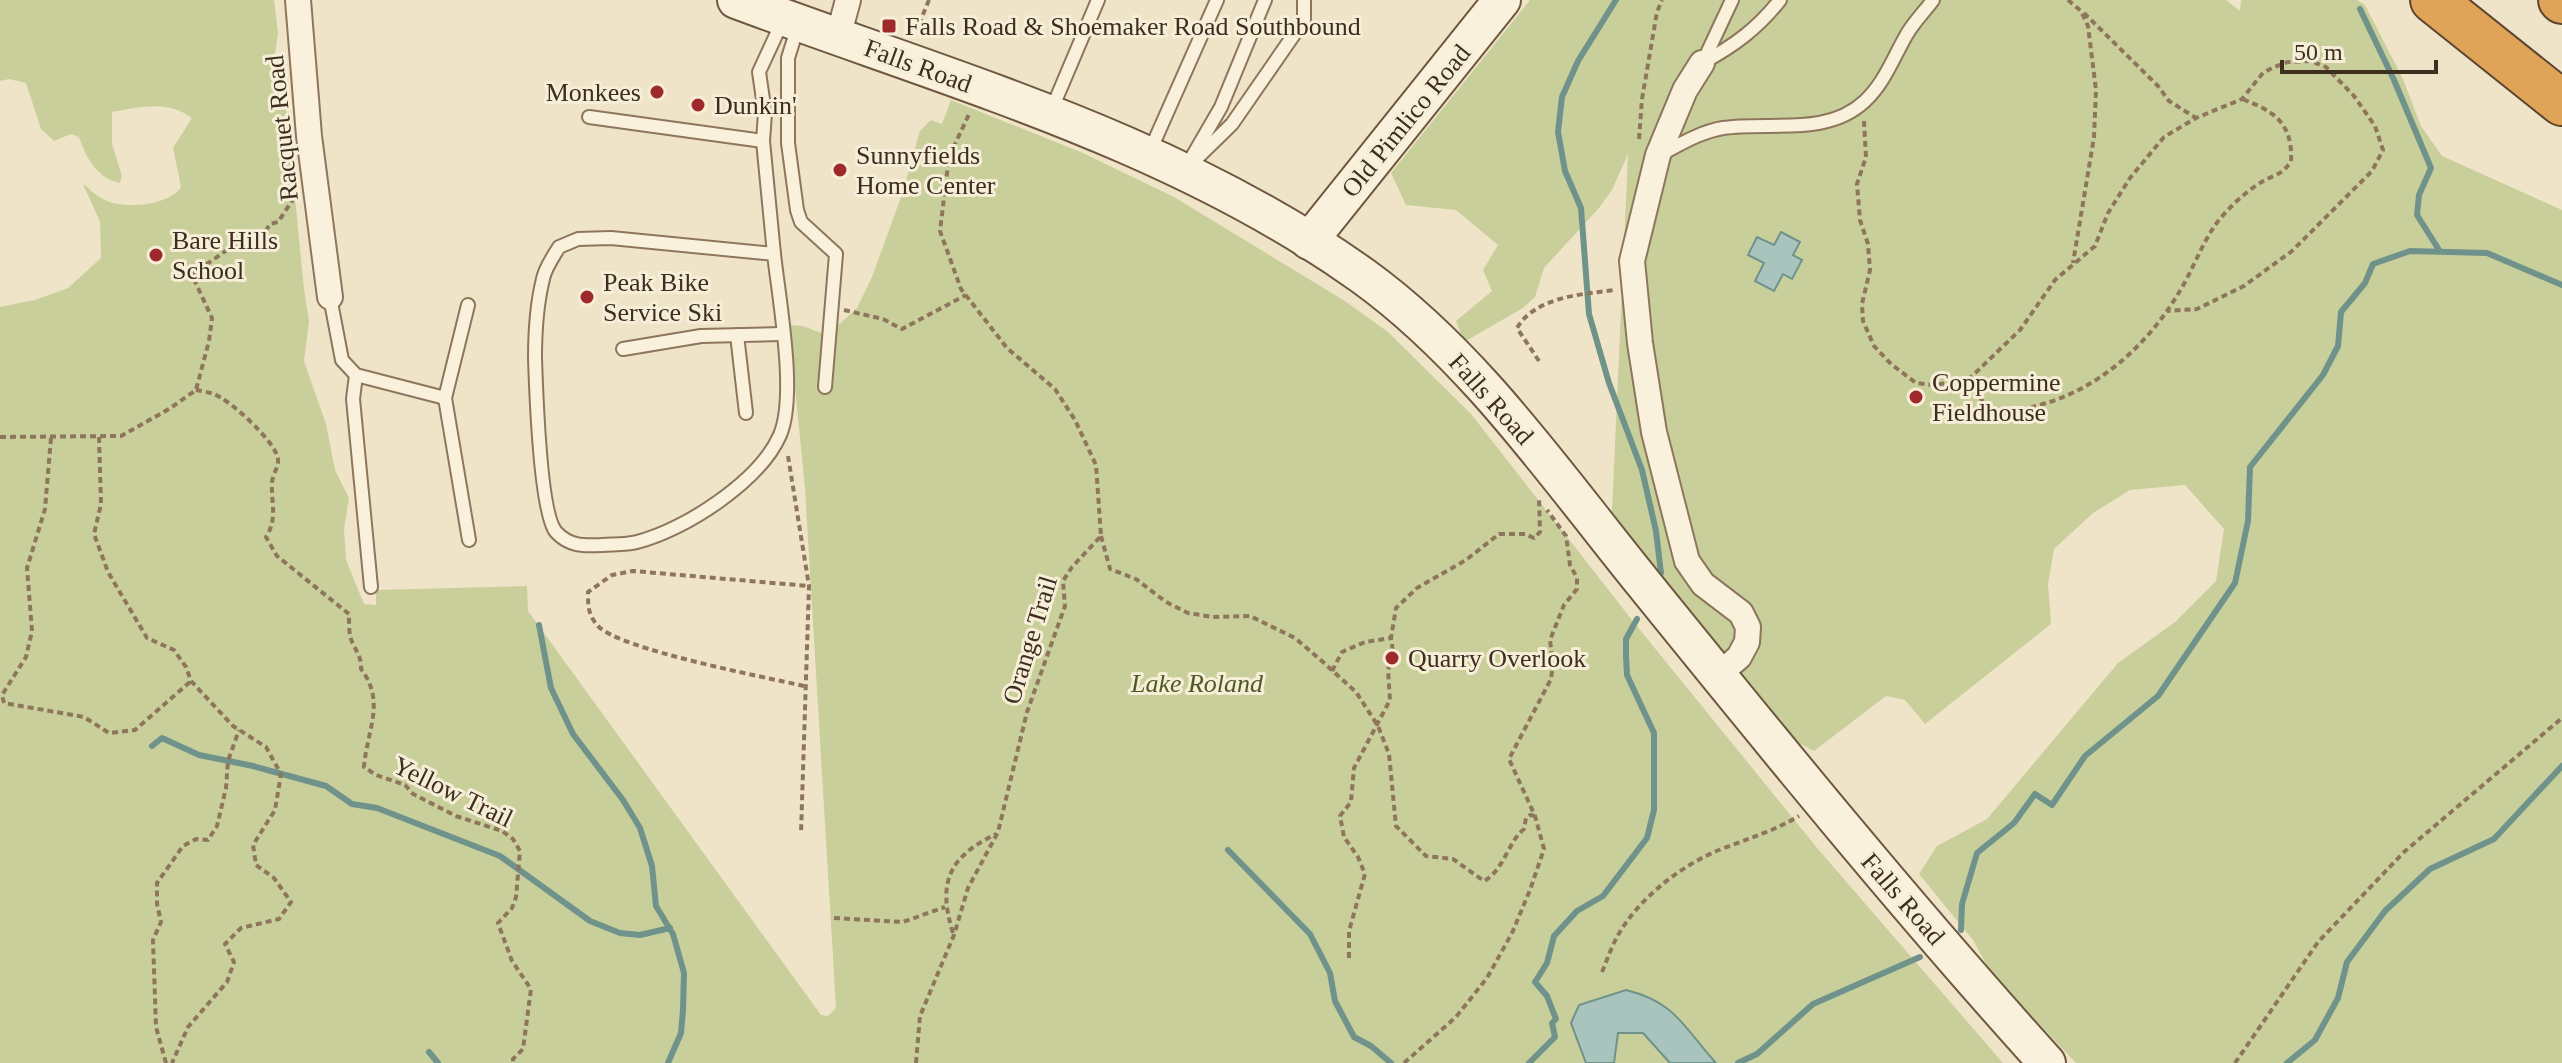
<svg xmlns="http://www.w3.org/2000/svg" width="2562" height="1063" font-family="'Times New Roman',serif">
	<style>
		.green { fill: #c9cf9b }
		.water { fill: #a9c4bc; stroke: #6f938a; stroke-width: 2 }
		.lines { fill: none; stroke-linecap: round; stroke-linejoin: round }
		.stream { stroke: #6f938a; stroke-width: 6 }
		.lane-casing { stroke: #8d765c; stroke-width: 16 }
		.street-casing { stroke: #8d765c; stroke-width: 28 }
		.secondary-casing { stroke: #6f573f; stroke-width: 40 }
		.highway-casing { stroke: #5b4430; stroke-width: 48 }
		.path { stroke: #8d765c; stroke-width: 4; stroke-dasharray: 6 4; stroke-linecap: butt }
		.lane { stroke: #faf1dc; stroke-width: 12 }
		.street { stroke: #faf1dc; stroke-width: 24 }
		.secondary { stroke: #faf1dc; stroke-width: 36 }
		.highway { stroke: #e0a458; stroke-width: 44 }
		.poi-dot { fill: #9e2a2b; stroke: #f7eed8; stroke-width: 3 }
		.labels { text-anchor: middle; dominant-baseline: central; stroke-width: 6; stroke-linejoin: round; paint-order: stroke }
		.poi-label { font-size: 26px; fill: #3d2e20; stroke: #f7eed8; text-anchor: start }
		.street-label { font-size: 26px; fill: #3d2e20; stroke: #f7eed8 }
		.park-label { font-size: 26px; font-style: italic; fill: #4d5a26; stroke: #f7eed8 }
	</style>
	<rect width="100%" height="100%" fill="#f0e4c8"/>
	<!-- green -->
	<g class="green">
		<path d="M0,0h274l4,33 -3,22 11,51 18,183 5,32 -5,40 22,63 9,46 14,28 -5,31 2,31 18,44 12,1v-15l151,-4 1,25 293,404 7,1 8,-8 -31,-519 -16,-164 14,1 18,7 14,-5 22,-20 15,-31 29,-80 19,-66 11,-11 11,4 9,-24 132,53 91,44 171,104 43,31 83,82 161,206 186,229 185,214h-2003v-756l35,-7 33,-12 33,-30 -1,-36 -17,-38c7,5 13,12 20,15 19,11 66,7 78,-12l-8,-39 19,-30c-26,-18 -50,-11 -80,-6v32l10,32 -2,7c-23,-5 -34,-25 -41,-46l-8,-3 -17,7 -13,-12 -15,-46 -17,-4 -9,2z"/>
		<polygon points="1530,0 2226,0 2240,11 2241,0 2357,0 2365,5 2403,79 2421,126 2442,156 2562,210 2562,1063 2076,1063 1991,973 1973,940 1919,874 1937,846 1987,819 2118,663 2175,622 2216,581 2224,529 2185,485 2130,490 2093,513 2054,549 2048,584 2051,624 1925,724 1905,700 1886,696 1814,751 1793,740 1780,718 1773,724 1612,511 1628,154 1612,190 1599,208 1544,268 1535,297 1523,308 1464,342 1456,321 1492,291 1483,270 1498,245 1456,210 1406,205 1391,173"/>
	</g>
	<!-- water -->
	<g class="water">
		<polygon points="1781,232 1800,242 1793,255 1802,260 1792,279 1783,274 1774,291 1755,281 1764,263 1748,255 1757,237 1774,245"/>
		<path d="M1626,990c50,12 58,38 90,73h-46l-27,-30h-25l-4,30h-28l-15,-40 8,-18z"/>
	</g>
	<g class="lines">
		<!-- stream -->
		<g class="stream">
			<polyline points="1616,0 1578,61 1562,97 1558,132 1565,171 1581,208 1589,314 1609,383 1642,470 1656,531 1661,573"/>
			<polyline points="2360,9 2394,80 2431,168 2419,195 2417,215 2439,250"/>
			<polyline points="539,625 551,688 573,734 623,800 640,828 652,866 656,906 673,934 684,973 683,1010 681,1033 668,1063"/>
			<polyline points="152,746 162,738 199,755 253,766 326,786 352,804 377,808 500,856 590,921 620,933 640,935 670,928"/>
			<polyline points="1228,850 1310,934 1330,973 1335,1001 1354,1037 1371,1046 1391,1063"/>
			<polyline points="1961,930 1962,904 1977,853 2014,823 2035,794 2052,805 2085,756 2158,696 2235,583 2248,521 2250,467 2323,375 2338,346 2341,312 2365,283 2373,264 2410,251 2487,253 2562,285"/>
			<polyline points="429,1052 438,1063"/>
			<polyline points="1529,1063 1555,1037 1552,1023 1556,1019 1547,996 1535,982 1547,963 1554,936 1577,911 1603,896 1647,838 1654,810 1654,733 1627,675 1626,656 1626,639 1637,619"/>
			<polyline points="1738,1063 1757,1054 1813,1004 1920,957"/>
			<polyline points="2287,1063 2315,1040 2338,998 2347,962 2385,911 2430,869 2494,839 2562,766"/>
		</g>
		<defs>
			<g id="lane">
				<polyline points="798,26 788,58 788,143 797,210 801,222 836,254 825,387"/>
				<polyline points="1703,62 1732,0"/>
				<path d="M1702,63c32,-17 56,-35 78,-63"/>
				<polyline points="1051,111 1098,0"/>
				<polyline points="589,117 763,141"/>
				<polyline points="1150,151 1217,0"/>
				<path d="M1661,154c20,-10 39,-22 62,-26 46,-7 104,9 142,-27 20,-19 28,-43 42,-67 7,-12 18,-23 26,-34"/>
				<polyline points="1192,157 1221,107 1265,0"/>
				<polyline points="1187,168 1232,124 1304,20 1304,0"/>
				<path d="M611,238l163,16c5,46 23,141 6,181 -20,46 -95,95 -143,107 -11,3 -25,2 -36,3 -18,1 -32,1 -45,-13 -16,-19 -20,-144 -21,-174 0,-24 2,-55 8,-79 2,-11 10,-22 16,-32l19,-8z"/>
				<polyline points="774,254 763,141 765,113 759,72 783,20"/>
				<polyline points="330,297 342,360 356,375 445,398"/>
				<polyline points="468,305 445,398 469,540"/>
				<polyline points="737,335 746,413"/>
				<polyline points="623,349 701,336 782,334"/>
				<polyline points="356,375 353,399 371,587"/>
			</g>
			<g id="street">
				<polyline points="298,0 309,136 330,297"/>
				<polyline points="838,37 848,0"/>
				<polyline points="1702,63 1685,90 1658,155 1632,261 1640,343 1654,432 1687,561 1703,584 1741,613 1748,627 1747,642 1739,657 1718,675"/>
			</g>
			<g id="secondary">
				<path d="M736,0c214,80 438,141 627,276 112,81 194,201 281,308 131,162 263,324 403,479"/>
				<polyline points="1309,241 1502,0"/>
			</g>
			<g id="highway">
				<polyline points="2433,0 2562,103"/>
				<polyline points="2561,0 2562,1"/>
			</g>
		</defs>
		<!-- lane casing -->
		<use href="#lane" class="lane-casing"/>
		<!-- street casing -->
		<use href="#street" class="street-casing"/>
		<!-- secondary casing -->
		<use href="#secondary" class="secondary-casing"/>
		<!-- highway casing -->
		<use href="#highway" class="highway-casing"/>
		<!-- path -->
		<g class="path">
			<polyline points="2068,0 2081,11 2088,26 2096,90 2094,137 2073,263"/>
			<polyline points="2084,13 2158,86 2169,101 2196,118"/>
			<polyline points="919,24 929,0"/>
			<polyline points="1864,121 1866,157 1857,184 1860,220 1868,244 1870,270 1862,304 1863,321 1874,346 1891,364 1916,383 1933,385 1968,380 2020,330 2055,280 2095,246 2108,213 2130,178 2164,137 2196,118 2242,99 2263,73 2274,67 2288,62 2311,61 2326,67 2354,96 2375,126 2383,150 2372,171 2292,251 2244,286 2197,309 2167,311"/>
			<polyline points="1639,139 1642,99 1657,12 1662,0"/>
			<polyline points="844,310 883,319 902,329 966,295"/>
			<path d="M1539,361l-22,-33c18,-31 65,-34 98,-38"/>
			<path d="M1968,380l22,32c19,4 34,-3 53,-8 57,-16 105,-60 135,-110 14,-22 23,-49 38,-70 13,-17 32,-35 51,-45 13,-6 14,-5 24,-17 2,-39 -17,-51 -49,-63"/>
			<path d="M196,390c5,1 12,2 18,4 16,6 62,48 64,65 1,8 -6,16 -6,24 -1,21 6,35 -6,54l11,19 72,58c0,7 0,15 1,22 3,12 12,19 11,33 25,33 6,61 3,98l12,8 29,10 8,9 43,22 46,15 11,8 7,12 -4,46 -4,11 -14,15 14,38 19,28 -8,60 -10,10v4"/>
			<polyline points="0,437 121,436 169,409 196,390 209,341 212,318 192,275 200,265 204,266 233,246 262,237 270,224 278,222 294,198"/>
			<polyline points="99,437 101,504 94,534 108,572 147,638 174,650 186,667 191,681 233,726 266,747 281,774 275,810 253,845 256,865 274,878 291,902 279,919 241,928 225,944 234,962 227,982 188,1027 172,1063"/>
			<polyline points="51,438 45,509 27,568 32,631 26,657 2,695 4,703 84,717 109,733 135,730 191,681"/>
			<polyline points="788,456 809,586 801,833"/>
			<path d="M1101,536l9,33 26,10 30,23 22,11 25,4 37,-1 45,22 28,24 33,30 22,34 11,28 7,72 30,30 27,3 31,22c20,-11 24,-39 40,-52l2,-11 4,-3 5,1"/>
			<polyline points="1332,671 1342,652 1365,642 1391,638"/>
			<path d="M804,686c-39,-9 -183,-36 -206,-60 -10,-11 -10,-20 -10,-34l24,-17 21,-4 176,15"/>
			<polyline points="834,918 903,922 945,907"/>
			<path d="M953,933c-16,-51 -4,-76 43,-99"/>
			<polyline points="1349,958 1349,931 1365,874 1358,857 1344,837 1340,816 1351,802 1354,768 1390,700 1388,670 1393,652 1391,638 1396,608 1417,588 1466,560 1499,534 1525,534 1534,538 1540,532 1539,497"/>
			<path d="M1602,972c5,-12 9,-24 15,-35 20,-37 63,-71 102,-87 28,-11 55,-19 80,-34"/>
			<polyline points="166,1063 156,1027 153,940 161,922 157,904 157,883 183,846 196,839 208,840 217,826 226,788 228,761 239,730"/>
			<polyline points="916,1063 920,1016 954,935 968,888 998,832 1027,712 1065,606 1063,581 1072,567 1101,536 1096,465 1075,420 1055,389 1007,348 961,289 940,231 949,157 970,112"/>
			<polyline points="1404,1063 1456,1017 1487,978 1512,933 1530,890 1544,849 1535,816 1509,759 1551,679 1553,664 1550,640 1564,605 1577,589 1577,578 1570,565 1566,536 1547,510"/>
			<polyline points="2235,1063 2318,942 2404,852 2562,718"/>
		</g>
		<!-- lane -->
		<use href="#lane" class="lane"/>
		<!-- street -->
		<use href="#street" class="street"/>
		<!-- secondary -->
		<use href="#secondary" class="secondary"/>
		<!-- highway -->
		<use href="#highway" class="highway"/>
	</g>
	<!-- markers -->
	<g class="poi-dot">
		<rect x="881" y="18" width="16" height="16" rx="4"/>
		<circle cx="657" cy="92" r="8"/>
		<circle cx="698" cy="105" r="8"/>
		<circle cx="840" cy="170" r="8"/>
		<circle cx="156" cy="255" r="8"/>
		<circle cx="587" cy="297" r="8"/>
		<circle cx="1916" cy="397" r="8"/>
		<circle cx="1392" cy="658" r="8"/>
	</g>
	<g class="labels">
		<!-- poi labels -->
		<g class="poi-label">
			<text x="905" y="26">Falls Road &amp; Shoemaker Road Southbound</text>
			<text x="641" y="92" text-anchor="end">Monkees</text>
			<text x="714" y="105">Dunkin'</text>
			<text x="856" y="155">Sunnyfields<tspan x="856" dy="30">Home Center</tspan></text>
			<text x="172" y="240">Bare Hills<tspan x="172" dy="30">School</tspan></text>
			<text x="603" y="282">Peak Bike<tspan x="603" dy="30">Service Ski</tspan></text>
			<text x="1932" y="382">Coppermine<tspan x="1932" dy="30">Fieldhouse</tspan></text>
			<text x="1408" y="658">Quarry Overlook</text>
		</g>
		<!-- street labels -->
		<g class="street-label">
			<text transform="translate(918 66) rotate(20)">Falls Road</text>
			<text transform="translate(1406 121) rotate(-51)">Old Pimlico Road</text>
			<text transform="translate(282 128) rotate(-96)">Racquet Road</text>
			<text transform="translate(1491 399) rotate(48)">Falls Road</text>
			<text transform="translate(1030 640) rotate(-73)">Orange Trail</text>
			<text transform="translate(453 792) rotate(26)">Yellow Trail</text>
			<text transform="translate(1903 899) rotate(49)">Falls Road</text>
		</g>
		<!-- park labels -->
		<g class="park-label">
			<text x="1197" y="683">Lake Roland</text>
		</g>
	</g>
	<!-- scale -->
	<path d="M2282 60v12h154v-12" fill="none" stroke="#3d2e20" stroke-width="4"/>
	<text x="2294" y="60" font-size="24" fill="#3d2e20" stroke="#f7eed8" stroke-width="6" paint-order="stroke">50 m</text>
</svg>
